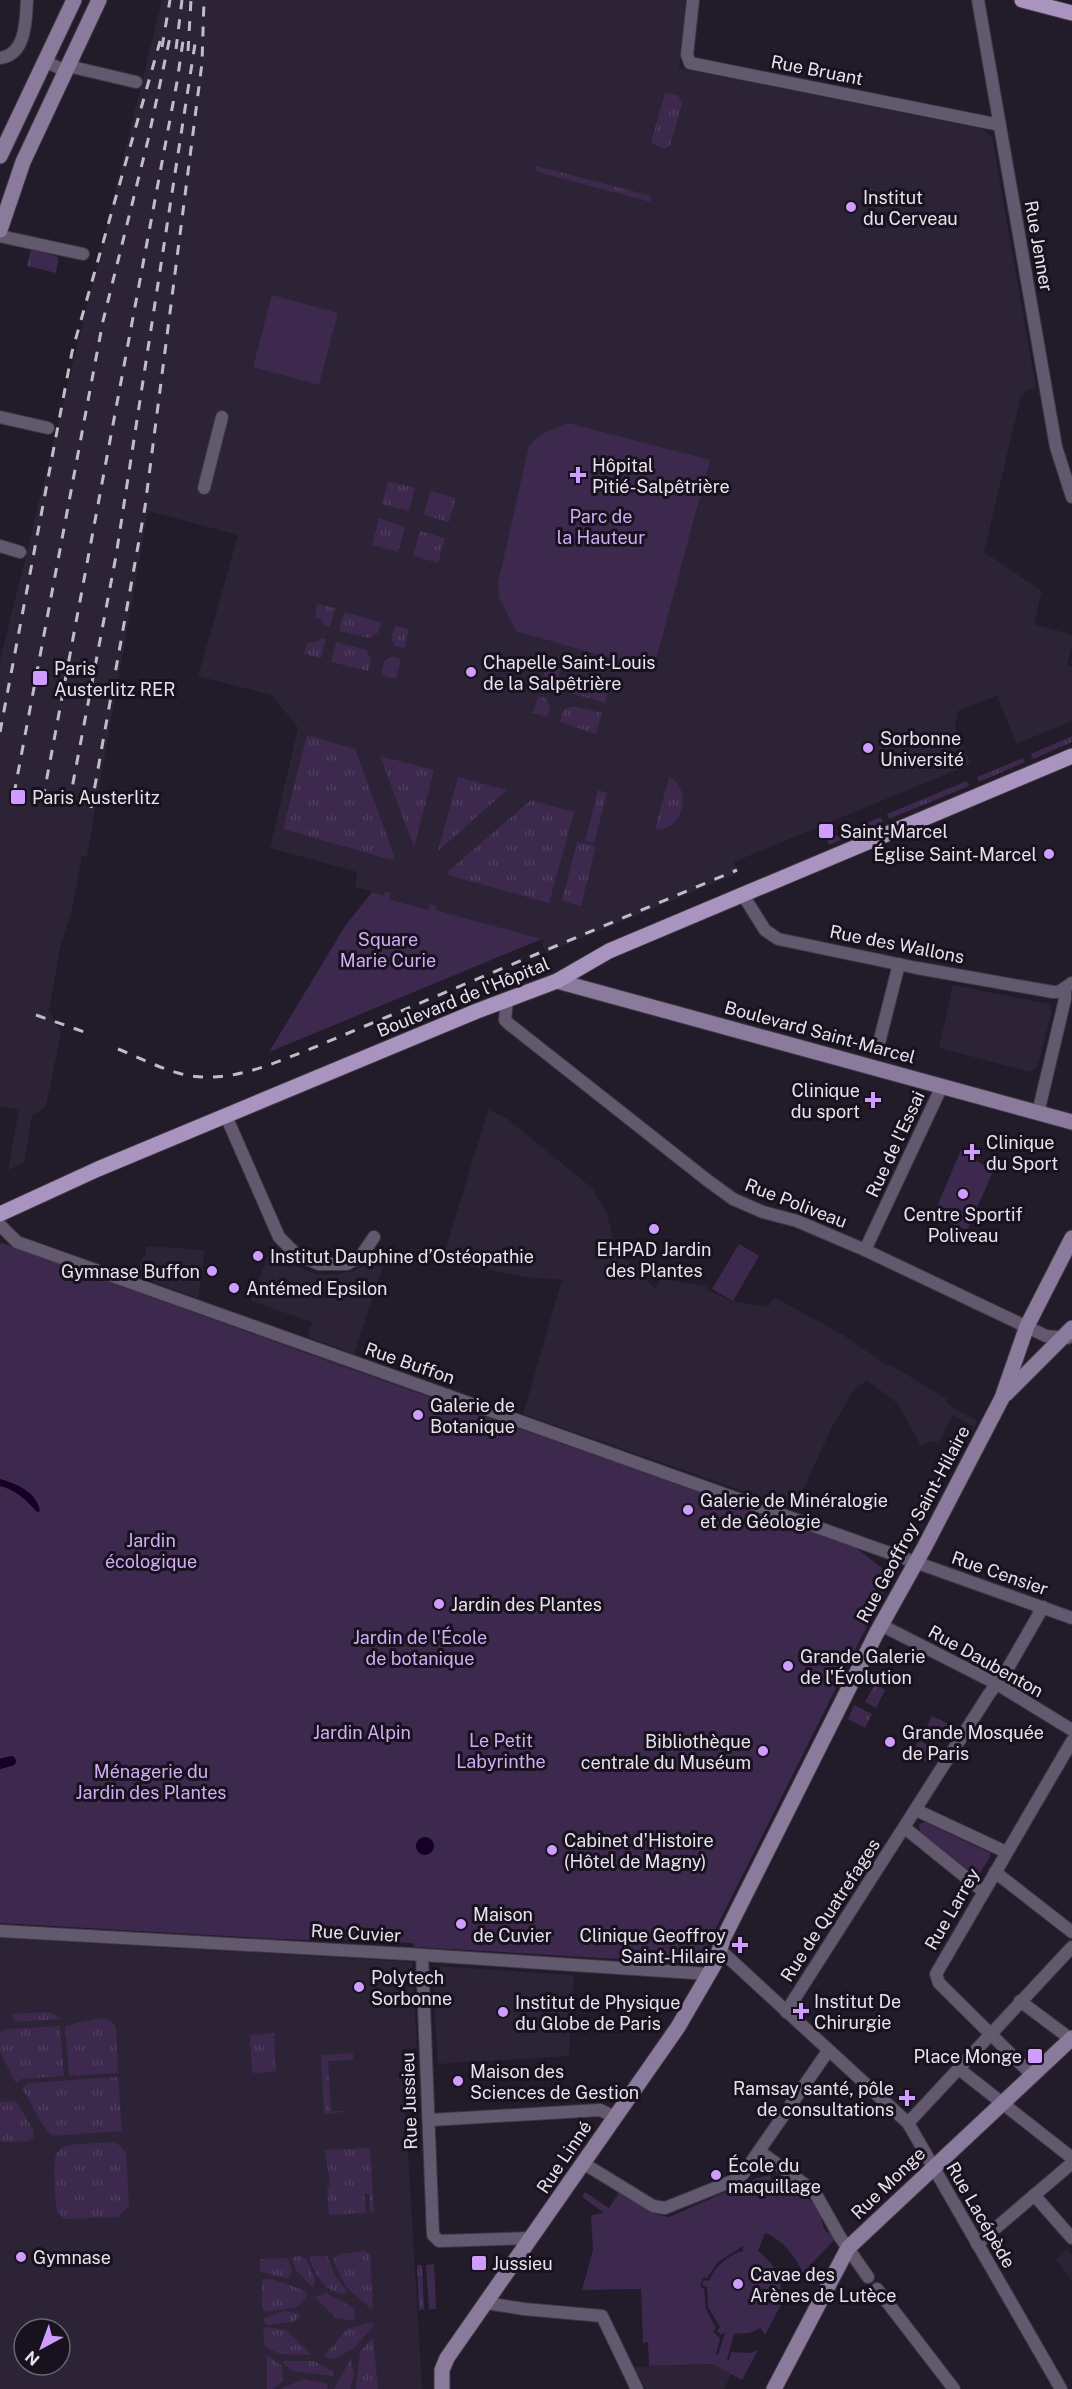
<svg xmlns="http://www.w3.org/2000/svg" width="1072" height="2389" font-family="'Public Sans',sans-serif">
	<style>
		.built { fill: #2c2336; fill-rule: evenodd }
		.grass { fill: url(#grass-tufts) }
		.green { fill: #3c294d; fill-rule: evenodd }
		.water { fill: #160126 }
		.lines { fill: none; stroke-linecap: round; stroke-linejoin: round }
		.canal { stroke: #160126; stroke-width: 10 }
		.street-casing { stroke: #3e3744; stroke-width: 14 }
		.secondary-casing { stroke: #3e3744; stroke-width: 17 }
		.primary-casing { stroke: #3e3744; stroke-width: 17 }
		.street { stroke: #63596e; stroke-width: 12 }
		.secondary { stroke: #8a7a9b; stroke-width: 15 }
		.primary { stroke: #a993bf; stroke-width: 15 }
		.rail { stroke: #c2bcc7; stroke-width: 3; stroke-dasharray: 10 10; stroke-linecap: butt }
		.poi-dot { fill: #d09dff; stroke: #18121f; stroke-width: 2 }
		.labels { text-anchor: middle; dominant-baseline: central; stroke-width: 6; stroke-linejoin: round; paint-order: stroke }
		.street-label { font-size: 18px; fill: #e7e2ec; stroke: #18121f }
		.poi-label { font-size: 18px; fill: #e7e2ec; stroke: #18121f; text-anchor: start }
		.park-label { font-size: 18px; fill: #d0acf5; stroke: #18121f }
	</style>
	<defs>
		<pattern id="grass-tufts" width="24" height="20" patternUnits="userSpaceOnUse" patternTransform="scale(1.5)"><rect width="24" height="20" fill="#3c294d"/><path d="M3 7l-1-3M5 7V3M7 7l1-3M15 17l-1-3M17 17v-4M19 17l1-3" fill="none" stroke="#4f3e5e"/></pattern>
	</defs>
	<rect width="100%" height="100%" fill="#221b29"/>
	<!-- built -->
	<g class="built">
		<polygon points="162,0 686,0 679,68 982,129 992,138 1036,388 1026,390 1024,396 1021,396 984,552 1042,591 1034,624 1072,635 1072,646 1067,665 1072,666 1072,721 1017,744 997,696 958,711 955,727 971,764 734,862 738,873 546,953 542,943 544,940 436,910 430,904 428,910 389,899 384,895 355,887 357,872 270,848 298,728 272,695 198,676 238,535 148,511 87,856 82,856 72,909 60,948 49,1011 61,1032 46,1106 32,1116 24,1163 8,1170 19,1110 0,1106 0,661"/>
		<polygon points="953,985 1048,1004 1052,1011 1037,1068 1030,1072 939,1048"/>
		<polygon points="488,1110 505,1117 592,1188 606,1211 616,1249 656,1290 660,1278 708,1287 707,1290 733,1301 768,1307 774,1297 845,1336 888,1366 889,1364 947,1399 945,1402 977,1421 974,1427 953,1415 938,1443 930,1441 921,1446 898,1404 867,1380 853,1391 831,1429 794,1509 523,1414 562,1280 525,1277 459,1264 443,1258"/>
		<polygon points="272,1244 284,1258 296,1266 316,1274 329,1275 354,1271 388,1251 354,1354 308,1337 312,1322 251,1301"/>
		<polygon points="146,1246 205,1250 198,1298 137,1276 142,1257 145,1257"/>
		<path d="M0,1938l412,24 5,86 -15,1 20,340h-422zM24,2329h36v36h-36z"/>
		<polygon points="436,1966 574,1975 569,2056 438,2064 432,1970"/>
		<polygon points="1067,2249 1072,2255 1072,2281 1056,2259"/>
		<polygon points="712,2364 731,2374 724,2389 646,2389 634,2367"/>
	</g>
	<!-- grass -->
	<g class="grass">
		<polygon points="665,93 679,96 679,100 683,101 670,146 664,149 651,143"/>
		<polygon points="536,166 652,196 650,202 535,171"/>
		<polygon points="31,248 58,257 56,273 27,266"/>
		<polygon points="388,481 415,488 409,511 382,504"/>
		<polygon points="430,491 456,498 449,522 424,515"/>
		<polygon points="379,518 405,527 398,552 372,545"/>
		<polygon points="420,531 445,538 438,563 413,556"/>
		<polygon points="317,604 335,608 330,627 325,626 321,620 315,617"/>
		<polygon points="344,612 381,622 378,633 369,638 339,631"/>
		<polygon points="395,626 409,629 404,648 395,646 391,638"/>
		<polygon points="322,638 326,639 321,658 304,654 307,643 317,642"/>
		<polygon points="336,642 366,650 371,659 368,671 331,662"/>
		<polygon points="392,656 401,659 396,679 381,675 384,661"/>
		<polygon points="546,666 560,670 557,683 549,688 541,685"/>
		<polygon points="573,674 610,684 605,703 574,694 570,686"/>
		<polygon points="538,696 546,698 550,707 547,717 533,713"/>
		<polygon points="572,706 602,713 596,734 560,722 563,711"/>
		<polygon points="307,735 355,749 395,858 392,860 283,829"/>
		<polygon points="1072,736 1072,742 1033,759 1031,754"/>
		<polygon points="380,756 434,770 414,847"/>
		<polygon points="1023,758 1025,762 979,782 977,777"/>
		<polygon points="458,777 507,790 438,851"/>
		<path d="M669,777c24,11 14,56 -14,52z"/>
		<polygon points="967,781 969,786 889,819 887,814"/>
		<polygon points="598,790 607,793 594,843 585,841"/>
		<polygon points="531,800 574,812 549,903 448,875 447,872"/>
		<polygon points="881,817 883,822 829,845 827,840"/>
		<polygon points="577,842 596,846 581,906 562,901"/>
		<polygon points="875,1684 885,1690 876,1708 865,1702"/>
		<polygon points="854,1705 872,1714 865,1728 848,1719"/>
		<polygon points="932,1716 951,1725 941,1742 923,1733"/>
		<polygon points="919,1740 936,1750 929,1763 912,1753"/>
		<polygon points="50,2012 61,2019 14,2022 13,2014"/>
		<polygon points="99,2018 109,2020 116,2027 118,2073 69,2076 65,2026"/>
		<polygon points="60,2026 64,2076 22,2079 16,2083 0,2052 0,2033 6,2029"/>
		<polygon points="274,2033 276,2072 252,2073 250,2035"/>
		<polygon points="353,2053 353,2060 328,2061 331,2111 345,2111 345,2112 324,2114 321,2055"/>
		<path d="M118,2077l4,54 -69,5c-12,-8 -21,-34 -31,-47l6,-6z"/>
		<polygon points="16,2101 33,2129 34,2137 29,2141 0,2142 0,2102"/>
		<path d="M114,2142l8,5 4,6 3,53 -11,11 -54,2 -6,-6 -2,-5c-3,-68 -10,-62 58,-66z"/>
		<polygon points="370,2148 374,2212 370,2213 369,2194 364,2194 366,2213 329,2215 327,2187 330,2185 325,2150"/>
		<polygon points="365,2251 370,2254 373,2307 370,2308 346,2287 333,2260 339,2254"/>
		<polygon points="300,2256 306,2259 315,2279 314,2286 312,2287 296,2270 292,2259 294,2257"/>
		<path d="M311,2256h16l8,19 11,15 -2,4c-21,-3 -26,-17 -35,-35z"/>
		<polygon points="288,2258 292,2270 288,2279 264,2273 260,2270 260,2259"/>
		<polygon points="434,2264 436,2309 429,2309 426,2265"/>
		<polygon points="417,2265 422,2265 424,2309 419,2310"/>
		<polygon points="262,2279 272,2279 306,2291 307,2297 297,2307 266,2312 262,2309"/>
		<polygon points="326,2293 354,2308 355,2316 353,2321 336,2318 315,2297"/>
		<polygon points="284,2311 301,2314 294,2322 267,2325 263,2321 264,2318"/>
		<polygon points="373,2322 373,2327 353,2349 333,2359 325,2357 325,2355 347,2329"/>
		<polygon points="266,2327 286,2330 312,2355 280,2354 265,2347 263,2330"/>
		<polygon points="373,2338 378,2389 356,2389 360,2351"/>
		<polygon points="267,2355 282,2366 283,2381 273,2389 267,2389"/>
		<polygon points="351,2359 354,2374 350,2389 334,2389"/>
		<polygon points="284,2361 314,2361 334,2372 333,2376 292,2371 283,2363"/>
		<polygon points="304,2379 327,2384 328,2387 327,2389 280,2389"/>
	</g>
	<!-- green -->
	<g class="green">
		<polygon points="272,295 338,313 319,385 253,367"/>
		<polygon points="568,423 710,460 655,663 646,664 641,667 516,631 499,597 498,583 529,446 540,435"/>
		<polygon points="385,891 391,893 389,899 428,910 430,904 437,906 436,910 542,939 269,1052 345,926 372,892 384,895"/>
		<polygon points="961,1150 993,1172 967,1230 933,1216"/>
		<polygon points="2,1243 339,1365 856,1548 886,1571 889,1582 702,1956 688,1963 653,1961 415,1947 413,1943 314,1938 309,1940 279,1939 0,1923 0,1244"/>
		<polygon points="739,1244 759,1256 733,1301 712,1289"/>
		<polygon points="925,1822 990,1853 990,1857 979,1875 975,1875 920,1831 919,1824"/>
		<path d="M770,2175l1,4 11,4 3,-3c13,7 34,25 37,41 1,3 1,7 5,12l2,-1 5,8 -31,33c-8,-17 -20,-33 -38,-40l-7,18c16,14 25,23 23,50h2l-18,34 -5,-7 -10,5 -16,1 -7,26 2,1 2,-9 18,1 9,-3 -16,30 -30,-16 -63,2 -1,-24 -5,1 -2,-54 -59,1 11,-40 -2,-35 13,-2 -22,-16 3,-5 24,16 10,-16 37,22 13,3 88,-39zM743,2246v5c-16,5 -27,14 -34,30l-5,-1 -2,5 5,2 1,20 12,20 -3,4 4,4 4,-3 -7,23h-2l4,-17 -7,-6 3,-4 -10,-19 -2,-21 -4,-1 3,-9h4l11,-16z"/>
	</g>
	<!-- water -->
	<g class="water">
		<path d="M0,1479c17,5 37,13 40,32l-3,1c-11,-12 -21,-22 -37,-26z"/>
		<circle cx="425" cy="1846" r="9"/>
	</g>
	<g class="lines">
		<!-- canal -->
		<polyline class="canal" points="0,1764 11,1761"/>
		<defs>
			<g id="street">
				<polyline points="693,0 687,55 690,63 1000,125"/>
				<polyline points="978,0 1056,447 1072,497"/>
				<path d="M0,58c26,-3 26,-38 27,-58"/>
				<polyline points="44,61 66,71"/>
				<polyline points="68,66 136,82"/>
				<polyline points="0,236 83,254"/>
				<polyline points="0,417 48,428"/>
				<polyline points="204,488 222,417"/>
				<polyline points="0,546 20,552"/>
				<polyline points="743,895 765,930 778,939 917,968 1053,992 1058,992 1065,988"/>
				<polyline points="507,1000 505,1020 509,1024 707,1180 733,1199 763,1212 797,1221 865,1250 1046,1336 1068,1338"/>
				<polyline points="879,1043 899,964"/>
				<polyline points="1038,1113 1065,999 1065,988 1072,983"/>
				<polyline points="226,1116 279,1237 296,1254 319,1264 347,1264 361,1256 374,1237"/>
				<polyline points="0,1225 17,1242 1072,1618"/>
				<polyline points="865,1250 942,1086"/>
				<polyline points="881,1625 997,1684 1072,1730"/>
				<polyline points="916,1810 1006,1852"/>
				<polyline points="905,1828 983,1891"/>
				<polyline points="995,1872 1072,1932"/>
				<polyline points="0,1931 408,1954 710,1974"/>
				<polyline points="720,1950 908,2123 1061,2389"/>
				<polyline points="422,1956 433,2235 439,2241 532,2238"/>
				<polyline points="1020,2001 1072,2040"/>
				<polyline points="786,2012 989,1694 1004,1675 1043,1607"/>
				<polyline points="959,2069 1072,2158"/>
				<polyline points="1032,2075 939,1983 936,1974 1072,1741"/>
				<polyline points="430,2120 600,2110 615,2117"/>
				<polyline points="908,2123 1072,1947"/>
				<polyline points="759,2151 814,2191 840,2237 868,2277"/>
				<polyline points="583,2163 653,2206 665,2208 735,2180 743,2174 828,2051"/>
				<polyline points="1034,2195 1072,2238"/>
				<polyline points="977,2244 1072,2163"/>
				<polyline points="877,2289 954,2389"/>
				<polyline points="486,2303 524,2309 602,2316 637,2389"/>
			</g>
			<g id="secondary">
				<polyline points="0,156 74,0"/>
				<polyline points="0,230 23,162 99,0"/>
				<polyline points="557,981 1072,1122"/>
				<polyline points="1006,1394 1072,1328"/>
				<polyline points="442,2389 442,2370 447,2358 678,2027 714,1965 724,1937 876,1634 924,1548 1002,1398 1027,1326 1072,1238"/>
				<polyline points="774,2389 848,2248 1072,2038"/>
			</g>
			<g id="primary">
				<polyline points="1022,0 1072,13"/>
				<polyline points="0,1214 98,1169 477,1011 557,981 609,951 1072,756"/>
			</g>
		</defs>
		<!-- street casing -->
		<use href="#street" class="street-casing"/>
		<!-- secondary casing -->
		<use href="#secondary" class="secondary-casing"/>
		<!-- primary casing -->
		<use href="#primary" class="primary-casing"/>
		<!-- street -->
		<use href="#street" class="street"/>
		<!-- secondary -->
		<use href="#secondary" class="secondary"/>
		<!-- primary -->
		<use href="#primary" class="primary"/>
		<!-- rail -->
		<g class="rail">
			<polyline points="162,47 170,0"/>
			<polyline points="176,49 182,0"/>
			<polyline points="188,51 191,0"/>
			<polyline points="0,732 72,352 161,38"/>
			<polyline points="14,794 103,321 148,140 170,37"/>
			<polyline points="43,799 177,82 183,41"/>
			<polyline points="69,804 116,556 195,44"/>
			<polyline points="91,808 145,507 202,63 204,0"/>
			<polyline points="36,1015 90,1034"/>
			<path d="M118,1049c20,8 39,18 60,24 46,13 88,-7 130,-23l429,-180"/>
		</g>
	</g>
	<!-- markers -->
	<g class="poi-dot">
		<circle cx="851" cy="207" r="6"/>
		<path d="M575 466h6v6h6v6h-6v6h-6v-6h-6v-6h6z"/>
		<circle cx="471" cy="672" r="6"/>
		<rect x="32" y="670" width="16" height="16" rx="3"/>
		<circle cx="868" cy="748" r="6"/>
		<rect x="10" y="789" width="16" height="16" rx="3"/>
		<rect x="818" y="823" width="16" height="16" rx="3"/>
		<circle cx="1049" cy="854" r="6"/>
		<path d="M870 1091h6v6h6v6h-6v6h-6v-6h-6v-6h6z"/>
		<path d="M969 1143h6v6h6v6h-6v6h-6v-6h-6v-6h6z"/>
		<circle cx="963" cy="1194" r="6"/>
		<circle cx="654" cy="1229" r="6"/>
		<circle cx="258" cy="1256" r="6"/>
		<circle cx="212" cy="1271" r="6"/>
		<circle cx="234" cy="1288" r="6"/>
		<circle cx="418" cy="1415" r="6"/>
		<circle cx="688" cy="1510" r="6"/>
		<circle cx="439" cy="1604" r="6"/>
		<circle cx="788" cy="1666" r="6"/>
		<circle cx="890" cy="1742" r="6"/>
		<circle cx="763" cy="1751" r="6"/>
		<circle cx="552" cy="1850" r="6"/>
		<circle cx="461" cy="1924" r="6"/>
		<path d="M737 1936h6v6h6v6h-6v6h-6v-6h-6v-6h6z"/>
		<circle cx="359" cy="1987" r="6"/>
		<path d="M798 2002h6v6h6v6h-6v6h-6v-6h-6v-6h6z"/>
		<circle cx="503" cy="2012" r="6"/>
		<rect x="1027" y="2048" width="16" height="16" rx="3"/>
		<circle cx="458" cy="2081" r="6"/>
		<path d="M904 2089h6v6h6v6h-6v6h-6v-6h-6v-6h6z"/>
		<circle cx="716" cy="2175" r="6"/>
		<circle cx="21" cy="2257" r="6"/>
		<rect x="471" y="2255" width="16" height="16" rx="3"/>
		<circle cx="738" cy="2284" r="6"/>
	</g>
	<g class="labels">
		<!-- street labels -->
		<g class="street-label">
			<text transform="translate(817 70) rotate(11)">Rue Bruant</text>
			<text transform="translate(1039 246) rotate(80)">Rue Jenner</text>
			<text transform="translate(897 944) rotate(11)">Rue des Wallons</text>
			<text transform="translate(463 997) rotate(-22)">Boulevard de l'Hôpital</text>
			<text transform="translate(820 1032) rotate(15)">Boulevard Saint-Marcel</text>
			<text transform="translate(895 1144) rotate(-65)">Rue de l'Essai</text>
			<text transform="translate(796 1203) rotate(21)">Rue Poliveau</text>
			<text transform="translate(410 1363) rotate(19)">Rue Buffon</text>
			<text transform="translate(913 1524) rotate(-62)">Rue Geoffroy Saint-Hilaire</text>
			<text transform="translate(1000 1573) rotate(19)">Rue Censier</text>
			<text transform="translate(986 1661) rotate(29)">Rue Daubenton</text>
			<text transform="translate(952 1909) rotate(-60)">Rue Larrey</text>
			<text transform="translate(830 1910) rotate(-57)">Rue de Quatrefages</text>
			<text transform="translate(356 1933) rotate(3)">Rue Cuvier</text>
			<text transform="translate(409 2101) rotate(-92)">Rue Jussieu</text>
			<text transform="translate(564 2157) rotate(-56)">Rue Linné</text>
			<text transform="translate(888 2183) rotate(-44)">Rue Monge</text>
			<text transform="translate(981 2215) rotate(60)">Rue Lacépède</text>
		</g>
		<!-- poi labels -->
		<g class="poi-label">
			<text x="863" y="197">Institut<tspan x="863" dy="21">du Cerveau</tspan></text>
			<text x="592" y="465">Hôpital<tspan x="592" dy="21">Pitié-Salpêtrière</tspan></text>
			<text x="483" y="662">Chapelle Saint-Louis<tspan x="483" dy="21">de la Salpêtrière</tspan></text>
			<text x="54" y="668">Paris<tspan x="54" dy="21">Austerlitz RER</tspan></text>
			<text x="880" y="738">Sorbonne<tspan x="880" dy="21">Université</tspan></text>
			<text x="32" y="797">Paris Austerlitz</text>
			<text x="840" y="831">Saint-Marcel</text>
			<text x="1037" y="854" text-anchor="end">Église Saint-Marcel</text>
			<text x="860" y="1090" text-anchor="end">Clinique<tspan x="860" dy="21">du sport</tspan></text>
			<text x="986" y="1142">Clinique<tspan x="986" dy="21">du Sport</tspan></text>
			<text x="963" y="1214" text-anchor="middle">Centre Sportif<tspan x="963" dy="21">Poliveau</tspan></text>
			<text x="654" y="1249" text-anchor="middle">EHPAD Jardin<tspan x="654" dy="21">des Plantes</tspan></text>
			<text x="270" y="1256">Institut Dauphine d’Ostéopathie</text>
			<text x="200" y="1271" text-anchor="end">Gymnase Buffon</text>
			<text x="246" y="1288">Antémed Epsilon</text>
			<text x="430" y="1405">Galerie de<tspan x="430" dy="21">Botanique</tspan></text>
			<text x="700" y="1500">Galerie de Minéralogie<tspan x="700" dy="21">et de Géologie</tspan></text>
			<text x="451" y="1604">Jardin des Plantes</text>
			<text x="800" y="1656">Grande Galerie<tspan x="800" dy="21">de l'Évolution</tspan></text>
			<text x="902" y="1732">Grande Mosquée<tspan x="902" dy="21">de Paris</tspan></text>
			<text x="751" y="1741" text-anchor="end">Bibliothèque<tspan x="751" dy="21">centrale du Muséum</tspan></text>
			<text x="564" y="1840">Cabinet d'Histoire<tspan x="564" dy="21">(Hôtel de Magny)</tspan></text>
			<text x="473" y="1914">Maison<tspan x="473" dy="21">de Cuvier</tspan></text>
			<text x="726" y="1935" text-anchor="end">Clinique Geoffroy<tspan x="726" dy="21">Saint-Hilaire</tspan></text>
			<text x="371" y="1977">Polytech<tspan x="371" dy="21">Sorbonne</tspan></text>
			<text x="814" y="2001">Institut De<tspan x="814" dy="21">Chirurgie</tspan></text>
			<text x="515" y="2002">Institut de Physique<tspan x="515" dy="21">du Globe de Paris</tspan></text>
			<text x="1022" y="2056" text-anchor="end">Place Monge</text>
			<text x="470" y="2071">Maison des<tspan x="470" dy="21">Sciences de Gestion</tspan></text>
			<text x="894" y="2088" text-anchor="end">Ramsay santé, pôle<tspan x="894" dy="21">de consultations</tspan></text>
			<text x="728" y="2165">École du<tspan x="728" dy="21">maquillage</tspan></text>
			<text x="33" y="2257">Gymnase</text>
			<text x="492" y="2263">Jussieu</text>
			<text x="750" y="2274">Cavae des<tspan x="750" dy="21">Arènes de Lutèce</tspan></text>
		</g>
		<!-- park labels -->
		<g class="park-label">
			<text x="601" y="516">Parc de<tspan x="601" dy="21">la Hauteur</tspan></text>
			<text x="388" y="939">Square<tspan x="388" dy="21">Marie Curie</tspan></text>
			<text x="151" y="1540">Jardin<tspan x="151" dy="21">écologique</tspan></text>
			<text x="420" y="1637">Jardin de l'École<tspan x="420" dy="21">de botanique</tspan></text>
			<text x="362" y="1732">Jardin Alpin</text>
			<text x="501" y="1740">Le Petit<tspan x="501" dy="21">Labyrinthe</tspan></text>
			<text x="151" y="1771">Ménagerie du<tspan x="151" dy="21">Jardin des Plantes</tspan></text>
		</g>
	</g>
	<!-- north arrow -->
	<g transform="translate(42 2347) rotate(221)"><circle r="28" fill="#18121f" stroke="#6b6571" stroke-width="1.5"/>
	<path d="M0-4.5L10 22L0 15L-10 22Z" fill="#d09dff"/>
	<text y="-9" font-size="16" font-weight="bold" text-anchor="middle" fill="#e7e2ec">N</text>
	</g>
</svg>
